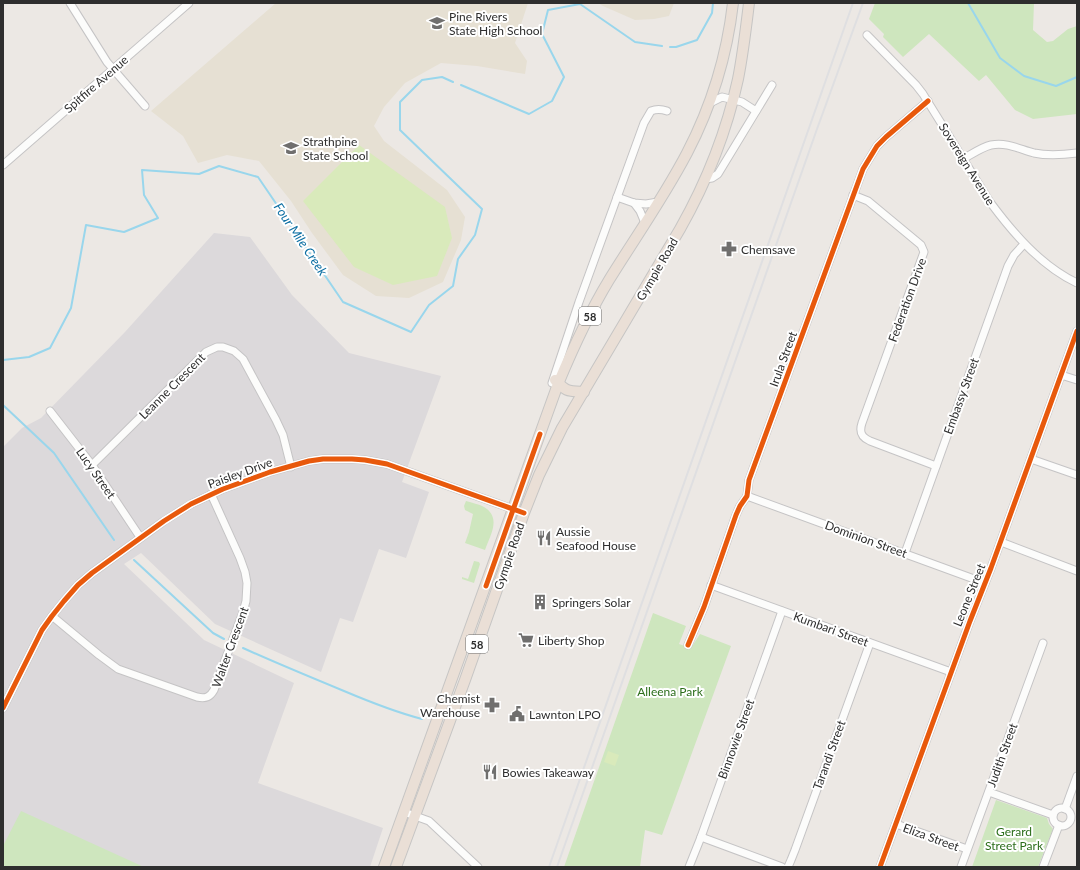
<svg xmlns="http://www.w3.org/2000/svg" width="1080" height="870" font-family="Lato,sans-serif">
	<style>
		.industrial { fill: #dcd9db }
		.education { fill: #e6e0d3 }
		.green { fill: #cee6be }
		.pitch { fill: #d9eabb }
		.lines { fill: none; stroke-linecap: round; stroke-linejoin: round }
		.stream { stroke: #99d6ec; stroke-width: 2 }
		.minor-casing { stroke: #c5c4c5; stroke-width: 9 }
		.highway-casing { stroke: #c6c5c4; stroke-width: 12 }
		.minor { stroke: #fcfcfb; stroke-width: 7 }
		.highway { stroke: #eadfd6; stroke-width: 10 }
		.rail { stroke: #dfdfe1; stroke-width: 2 }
		.cycleway-casing { stroke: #fff; stroke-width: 8 }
		.cycleway { stroke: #e8590c; stroke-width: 5 }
		.labels { text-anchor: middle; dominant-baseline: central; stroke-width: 4; stroke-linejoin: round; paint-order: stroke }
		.shield { fill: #fff; stroke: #6d6d6d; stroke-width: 1 }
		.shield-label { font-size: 11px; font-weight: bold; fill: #2e2e2e }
		.poi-label { font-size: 12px; fill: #2e2e2e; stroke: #fff; text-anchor: start }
		.street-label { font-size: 12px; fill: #2e2e2e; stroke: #fff }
		.park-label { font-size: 12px; fill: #2c6e1b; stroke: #fff }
		.water-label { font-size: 13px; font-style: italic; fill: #0d6fa3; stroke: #fff }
	</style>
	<rect width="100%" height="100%" fill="#ece8e4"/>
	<!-- industrial -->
	<polygon class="industrial" points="214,233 250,237 292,295 349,353 441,376 402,482 429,492 406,558 379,549 353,622 340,618 321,672 215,624 141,553 124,564 204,640 294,683 258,783 383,828 370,867 144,867 3,846 3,447 22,428 41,418 125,332"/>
	<!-- education -->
	<g class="education">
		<polygon points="276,3 528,3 515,43 527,61 525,74 477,66 441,63 405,83 384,107 374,126 384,141 447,190 465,217 461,240 443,282 409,298 376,296 343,275 312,233 291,201 259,161 227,155 198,163 183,136 151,111"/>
		<polygon points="598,3 674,3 669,16 654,19 635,20 603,6"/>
	</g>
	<!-- green -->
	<g class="green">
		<polygon points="875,3 1034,3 1033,30 1047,42 1053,41 1068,29 1077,26 1077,114 1033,119 1015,110 986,75 979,81 929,34 903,57 883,37 884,34 869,19"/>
		<path d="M466,501c6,2 13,3 18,6 18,11 6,28 1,43l-20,-7 4,-11 4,-18 -8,-4 -1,-4z"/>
		<polygon points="474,561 479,562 480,564 474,583 462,579 462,577 468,579"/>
		<polygon points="653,613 686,626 679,644 691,648 700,634 731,646 662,835 645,830 640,867 564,867 637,659"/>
		<polygon points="996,800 1047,818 1049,824 1053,829 1038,867 972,867"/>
		<polygon points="21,811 144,867 3,867 3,846"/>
	</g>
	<!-- pitch -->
	<g class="pitch">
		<polygon points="359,145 445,207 452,238 437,276 393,285 354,267 303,201"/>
		<polygon points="608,751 619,755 615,766 604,762"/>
	</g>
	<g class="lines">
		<!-- stream -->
		<g class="stream">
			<polyline points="968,3 1000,58 1024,76 1056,86 1077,77"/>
			<polyline points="670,47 676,47 697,40 712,13 713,3"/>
			<polyline points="461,85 529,114 552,101 564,77 542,34 548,10 580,4 635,42 662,46"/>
			<polyline points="3,360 29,357 50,348 71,308 86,225 124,232 158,218 144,195 142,170 199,174 219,166 258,177 343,302 411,332 429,305 453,286 458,259 475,235 482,209 400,130 400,102 422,80 442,77 453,82"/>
			<polyline points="3,405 54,453 114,540"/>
			<polyline points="134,560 213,633 224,639"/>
			<path d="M243,648c33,15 67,29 101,43 26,11 51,21 78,28"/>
		</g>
		<defs>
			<g id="minor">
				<polyline points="70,3 107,62 145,106"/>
				<path d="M867,35l49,50 7,9 67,108c23,31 51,64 87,81"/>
				<polyline points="708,104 722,97 742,102 756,111"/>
				<path d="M963,159c9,-5 19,-12 28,-14 16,-3 28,4 43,8 14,3 28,2 43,0"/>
				<polyline points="3,165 189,3"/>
				<polyline points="705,179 712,178 718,174 772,85"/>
				<path d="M853,195l15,6 47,39 6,5 3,7 -62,171c-3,9 -1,14 8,18l66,25"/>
				<polyline points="617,197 634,203 646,204 658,202"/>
				<polyline points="634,203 640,211 645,223"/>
				<polyline points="1061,375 1077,380"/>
				<path d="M552,383l27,-81 65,-179 7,-12c5,-2 10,-2 16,0"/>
				<polyline points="50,411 92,465 140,537"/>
				<polyline points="1031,459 1077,475"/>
				<polyline points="92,465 206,352 217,347 223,347 234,351 243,359 276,420 283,435 291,467"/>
				<polyline points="747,496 985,583"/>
				<polyline points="1001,542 1077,571"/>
				<polyline points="905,553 1008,266 1014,255 1024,244"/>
				<polyline points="711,585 951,672"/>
				<path d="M52,616l47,39 19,14 79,28c9,2 13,0 17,-7l29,-78 3,-11 1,-18 -2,-11 -5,-14 -29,-64"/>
				<polyline points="688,645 704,607 736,515 740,506 747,496 749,480 863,169 877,146 886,137 928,101"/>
				<polyline points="3,708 42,630 52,616 64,601 78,585 92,573 164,521 191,504 223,489 270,472 309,461 323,459 352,459 365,460 387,464 524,513"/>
				<polyline points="989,792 1053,815"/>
				<circle cx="1062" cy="817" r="9"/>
				<polyline points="1065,809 1077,776"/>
				<polyline points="404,812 429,821 478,867"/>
				<polyline points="896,824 967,849"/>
				<polyline points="701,837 782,867"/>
				<polyline points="689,867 701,837 782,611"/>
				<polyline points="788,867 791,860 795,850 870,643"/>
				<polyline points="880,867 970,621 991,568 1077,331"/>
				<polyline points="961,867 1043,643"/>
				<polyline points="1043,867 1059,825"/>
			</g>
			<g id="highway">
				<path d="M555,380c12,12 12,11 29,12"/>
				<path d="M384,867l174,-483c15,-36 31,-71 51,-104 26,-42 55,-83 78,-127 24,-46 40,-98 46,-150"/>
				<path d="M396,867l69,-187 59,-167 15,-38 23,-47 118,-199c26,-46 47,-99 58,-150 5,-25 8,-51 11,-76"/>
			</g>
		</defs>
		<!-- minor casing -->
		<use href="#minor" class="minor-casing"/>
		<!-- highway casing -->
		<use href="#highway" class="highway-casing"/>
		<!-- minor -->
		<use href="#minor" class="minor"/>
		<!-- highway -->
		<use href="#highway" class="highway"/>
		<!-- rail -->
		<g class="rail">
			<polyline points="549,867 853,3"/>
			<polyline points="557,867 817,129 863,3"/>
		</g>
		<defs>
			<g id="cycleway">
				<polyline points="486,586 540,434"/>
				<polyline points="688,645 704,607 736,515 740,506 747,496 749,480 863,169 877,146 886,137 928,101"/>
				<polyline points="3,708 42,630 52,616 64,601 78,585 92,573 164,521 191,504 223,489 270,472 309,461 323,459 352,459 365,460 387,464 524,513"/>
				<polyline points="880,867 970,621 991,568 1077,331"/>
			</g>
		</defs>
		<!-- cycleway casing -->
		<use href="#cycleway" class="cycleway-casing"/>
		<!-- cycleway -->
		<use href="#cycleway" class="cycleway"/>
	</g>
	<!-- icons -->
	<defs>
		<symbol id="school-bare" viewBox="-9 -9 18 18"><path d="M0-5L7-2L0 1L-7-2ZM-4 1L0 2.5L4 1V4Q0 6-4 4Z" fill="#706f6e" stroke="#fff" stroke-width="2.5" paint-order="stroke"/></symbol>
		<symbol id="pharmacy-bare" viewBox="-9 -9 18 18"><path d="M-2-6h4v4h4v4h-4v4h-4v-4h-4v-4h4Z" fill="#706f6e" stroke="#fff" stroke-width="2.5" paint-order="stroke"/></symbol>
		<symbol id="restaurant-bare" viewBox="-9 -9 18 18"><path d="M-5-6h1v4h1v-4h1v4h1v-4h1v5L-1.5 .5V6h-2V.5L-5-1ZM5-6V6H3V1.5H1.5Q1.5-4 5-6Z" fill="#706f6e" stroke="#fff" stroke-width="2.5" paint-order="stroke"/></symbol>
		<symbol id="building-bare" viewBox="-9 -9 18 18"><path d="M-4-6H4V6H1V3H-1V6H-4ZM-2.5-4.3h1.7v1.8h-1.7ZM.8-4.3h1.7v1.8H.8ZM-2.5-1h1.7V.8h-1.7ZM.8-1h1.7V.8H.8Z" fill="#706f6e" stroke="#fff" stroke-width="2.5" paint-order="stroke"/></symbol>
		<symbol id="supermarket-bare" viewBox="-9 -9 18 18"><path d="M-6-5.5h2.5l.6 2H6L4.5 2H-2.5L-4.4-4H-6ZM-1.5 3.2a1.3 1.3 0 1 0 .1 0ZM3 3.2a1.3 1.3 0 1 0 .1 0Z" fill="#706f6e" stroke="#fff" stroke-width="2.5" paint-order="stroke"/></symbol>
		<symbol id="civic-bare" viewBox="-9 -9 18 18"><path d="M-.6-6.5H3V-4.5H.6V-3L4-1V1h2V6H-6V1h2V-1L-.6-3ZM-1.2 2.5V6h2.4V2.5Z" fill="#706f6e" stroke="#fff" stroke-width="2.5" paint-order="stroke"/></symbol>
	</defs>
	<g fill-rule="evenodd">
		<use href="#school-bare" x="426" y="12" width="22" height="22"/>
		<use href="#school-bare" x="280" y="137" width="22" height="22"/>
		<use href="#pharmacy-bare" x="718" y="238" width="22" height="22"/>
		<use href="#restaurant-bare" x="533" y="527" width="22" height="22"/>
		<use href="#building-bare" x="529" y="591" width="22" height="22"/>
		<use href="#supermarket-bare" x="515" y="629" width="22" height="22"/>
		<use href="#pharmacy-bare" x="481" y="694" width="22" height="22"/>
		<use href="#civic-bare" x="506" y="703" width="22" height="22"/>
		<use href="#restaurant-bare" x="479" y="761" width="22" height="22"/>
	</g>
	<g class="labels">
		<!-- shield labels -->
		<g class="shield">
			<rect x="579" y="307" width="22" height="18" rx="3"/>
			<rect x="466" y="635" width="22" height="18" rx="3"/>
		</g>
		<g class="shield-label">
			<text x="590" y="316">58</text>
			<text x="477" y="644">58</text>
		</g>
		<!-- poi labels -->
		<g class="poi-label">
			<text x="449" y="16">Pine Rivers<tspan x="449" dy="14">State High School</tspan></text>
			<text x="303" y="141">Strathpine<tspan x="303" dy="14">State School</tspan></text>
			<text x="741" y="249">Chemsave</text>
			<text x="556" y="531">Aussie<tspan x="556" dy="14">Seafood House</tspan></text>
			<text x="552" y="602">Springers Solar</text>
			<text x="538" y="640">Liberty Shop</text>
			<text x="480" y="698" text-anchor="end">Chemist<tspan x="480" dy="14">Warehouse</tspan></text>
			<text x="529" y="714">Lawnton LPO</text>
			<text x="502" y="772">Bowies Takeaway</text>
		</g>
		<!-- street labels -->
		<g class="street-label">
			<text transform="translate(96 84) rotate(-41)">Spitfire Avenue</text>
			<text transform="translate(967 164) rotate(58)">Sovereign Avenue</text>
			<text transform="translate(657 269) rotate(-60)">Gympie Road</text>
			<text transform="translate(907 300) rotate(-70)">Federation Drive</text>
			<text transform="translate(783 359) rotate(-70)">Irula Street</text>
			<text transform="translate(172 386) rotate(-45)">Leanne Crescent</text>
			<text transform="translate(961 396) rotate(-70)">Embassy Street</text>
			<text transform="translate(96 473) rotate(55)">Lucy Street</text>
			<text transform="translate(240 473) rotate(-20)">Paisley Drive</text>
			<text transform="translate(866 539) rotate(20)">Dominion Street</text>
			<text transform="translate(509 556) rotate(-71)">Gympie Road</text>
			<text transform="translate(969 595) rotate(-68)">Leone Street</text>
			<text transform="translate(831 629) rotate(20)">Kumbari Street</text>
			<text transform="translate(230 647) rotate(-70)">Walter Crescent</text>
			<text transform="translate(736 739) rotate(-70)">Binnowie Street</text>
			<text transform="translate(829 755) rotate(-70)">Tarandi Street</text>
			<text transform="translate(1002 755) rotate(-70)">Judith Street</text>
			<text transform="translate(931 837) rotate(20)">Eliza Street</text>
		</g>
		<!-- park labels -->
		<g class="park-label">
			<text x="670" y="691">Alleena Park</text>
			<text x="1014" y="831">Gerard<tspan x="1014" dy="14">Street Park</tspan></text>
		</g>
		<!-- water labels -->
		<g class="water-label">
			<text transform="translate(301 239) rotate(56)">Four Mile Creek</text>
		</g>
	</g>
	<!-- border -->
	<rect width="1080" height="870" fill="none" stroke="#2e2e2e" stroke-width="8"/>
</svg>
